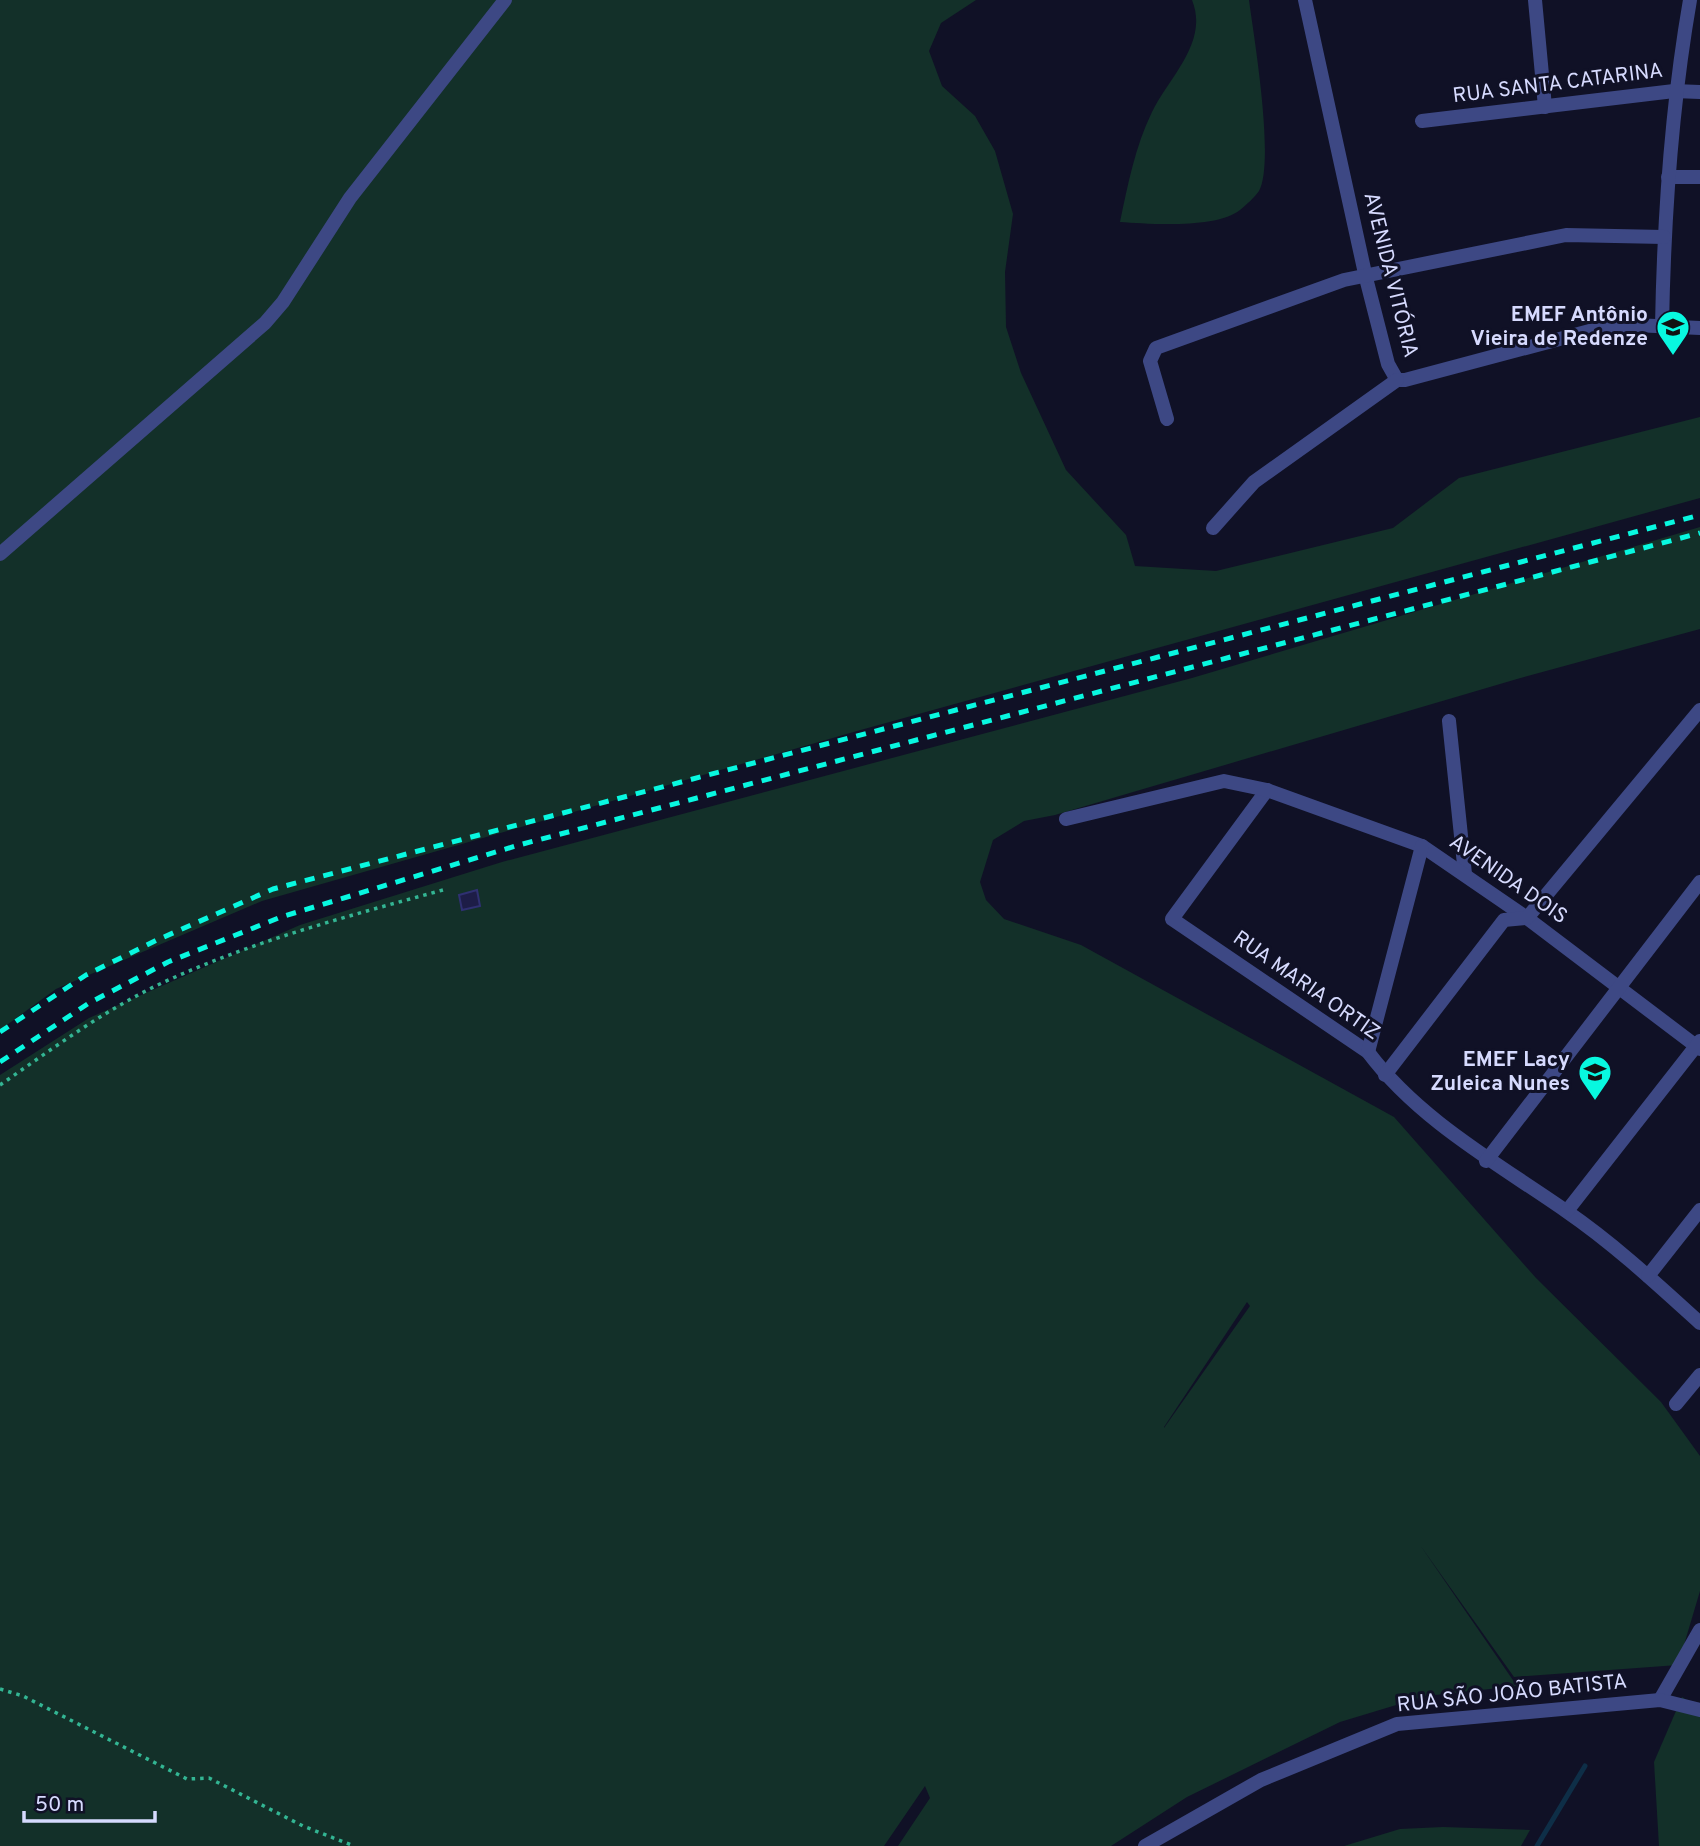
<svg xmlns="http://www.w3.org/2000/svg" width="1700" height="1846" font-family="Overpass,sans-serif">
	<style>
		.green { fill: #133029; fill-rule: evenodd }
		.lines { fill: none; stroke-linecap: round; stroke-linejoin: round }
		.stream { stroke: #0e2e47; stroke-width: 5 }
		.building { fill: #1d1d47; stroke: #2f3072; stroke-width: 2 }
		.path { stroke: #33b593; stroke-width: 3.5; stroke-dasharray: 3.5 5; stroke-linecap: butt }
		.street { stroke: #3d4884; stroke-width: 14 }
		.rail { stroke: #08f8e0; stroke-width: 5; stroke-dasharray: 10 9; stroke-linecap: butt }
		.labels { text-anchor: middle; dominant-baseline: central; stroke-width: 6; stroke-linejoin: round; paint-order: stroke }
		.street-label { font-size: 21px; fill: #d6dafe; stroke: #101126 }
		.poi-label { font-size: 21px; font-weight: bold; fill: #d6dafe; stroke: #101126; text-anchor: end }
	</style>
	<rect width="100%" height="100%" fill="#101126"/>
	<!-- green -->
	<g class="green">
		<polygon points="0,0 976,0 941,23 929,51 942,86 975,116 995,151 1013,214 1005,272 1006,327 1021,373 1066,470 1126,535 1135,566 1216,571 1393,528 1459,478 1700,417 1700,498 857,731 262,901 56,989 0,1030"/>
		<path d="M1192,0h57c5,38 26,161 10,191 -4,6 -13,14 -19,19 -24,19 -90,14 -120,12 8,-38 15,-75 32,-110 18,-36 57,-70 40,-112z"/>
		<path d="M1700,527v102l-183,50 -462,136 -31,6 -31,19 -13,42 6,18 18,19 77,26 313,172 142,161 125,124 39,54v135l-22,74 -164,12 -94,-132 97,141 -91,10 -86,26 -153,75 -76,49h-213l32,-48 -5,-12 -41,60h-884v-771l89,-57 211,-93 202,-63 690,-184zM1247,1302l3,4 -86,122v-1z"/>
		<polygon points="1682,1697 1700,1708 1700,1846 1659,1846 1654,1762"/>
		<polygon points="1443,1827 1530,1830 1521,1846 1344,1846 1400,1829"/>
	</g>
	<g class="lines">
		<!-- stream -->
		<polyline class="stream" points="1537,1846 1585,1766"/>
	</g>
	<!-- building -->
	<polygon class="building" points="477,890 480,906 462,910 459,895"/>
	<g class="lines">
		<!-- path -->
		<g class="path">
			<path d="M0,1085c55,-38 111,-80 173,-107 87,-39 179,-63 270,-88"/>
			<polyline points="0,1689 23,1696 187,1779 209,1778 303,1826 354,1846"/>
		</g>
		<!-- street -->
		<g class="street">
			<polyline points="1305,0 1366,278 1388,364 1397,380"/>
			<polyline points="1535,0 1545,107"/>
			<polyline points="1422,121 1674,91 1700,92"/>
			<polyline points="1668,177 1700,177"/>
			<path d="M1662,326c2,-111 9,-217 28,-326"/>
			<polyline points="1397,380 1405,380 1597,329 1634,325 1700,328"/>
			<polyline points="1167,419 1150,361 1156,348 1344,280 1566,235 1664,237"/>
			<polyline points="1213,528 1254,482 1397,380"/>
			<polyline points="0,554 265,323 283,302 350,198 505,0"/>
			<polyline points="1449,721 1465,874"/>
			<path d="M1267,790l-95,129 196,133c51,68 129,111 198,159 48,33 91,73 134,112"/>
			<polyline points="1066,819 1224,781 1267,790 1422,846 1527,918 1700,1049"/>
			<polyline points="1368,1052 1422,846"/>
			<polyline points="1385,1075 1504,920 1527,918 1700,710"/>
			<polyline points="1486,1161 1700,882"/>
			<polyline points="1567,1211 1700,1041"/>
			<polyline points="1648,1276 1700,1210"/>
			<polyline points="1676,1404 1700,1375"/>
			<polyline points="1660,1700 1700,1630"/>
			<polyline points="1145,1846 1261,1780 1397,1724 1660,1700 1700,1710"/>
		</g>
		<!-- rail -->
		<g class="rail">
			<polyline points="0,1032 86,975 157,940 273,889 1700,515"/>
			<polyline points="0,1062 89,1003 168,962 281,917 519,845 1700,533"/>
		</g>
	</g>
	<!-- icons -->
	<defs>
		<symbol id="school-pin" viewBox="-11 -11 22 30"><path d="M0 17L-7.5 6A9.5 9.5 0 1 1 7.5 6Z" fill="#08f8e0" stroke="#101126"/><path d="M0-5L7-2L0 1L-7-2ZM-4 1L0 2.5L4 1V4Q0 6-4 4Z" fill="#111"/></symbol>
	</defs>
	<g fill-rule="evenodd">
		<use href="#school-pin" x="1654" y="308" width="38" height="52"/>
		<use href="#school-pin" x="1576" y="1053" width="38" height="52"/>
	</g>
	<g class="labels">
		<!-- street labels -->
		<g class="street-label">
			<text transform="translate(1558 84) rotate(-7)">RUA SANTA CATARINA</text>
			<text transform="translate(1390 275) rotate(76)">AVENIDA VITÓRIA</text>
			<text transform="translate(1508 880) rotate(35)">AVENIDA DOIS</text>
			<text transform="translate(1306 986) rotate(35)">RUA MARIA ORTIZ</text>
			<text transform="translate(1512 1694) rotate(-6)">RUA SÃO JOÃO BATISTA</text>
		</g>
		<!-- poi labels -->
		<g class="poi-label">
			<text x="1648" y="315">EMEF Antônio<tspan x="1648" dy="24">Vieira de Redenze</tspan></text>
			<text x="1570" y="1060">EMEF Lacy<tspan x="1570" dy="24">Zuleica Nunes</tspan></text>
		</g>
	</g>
	<!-- scale -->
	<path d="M24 1811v10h131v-10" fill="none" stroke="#d6dafe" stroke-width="3.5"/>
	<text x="35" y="1811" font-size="21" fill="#d6dafe" stroke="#101126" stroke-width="5" paint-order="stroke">50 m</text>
</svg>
